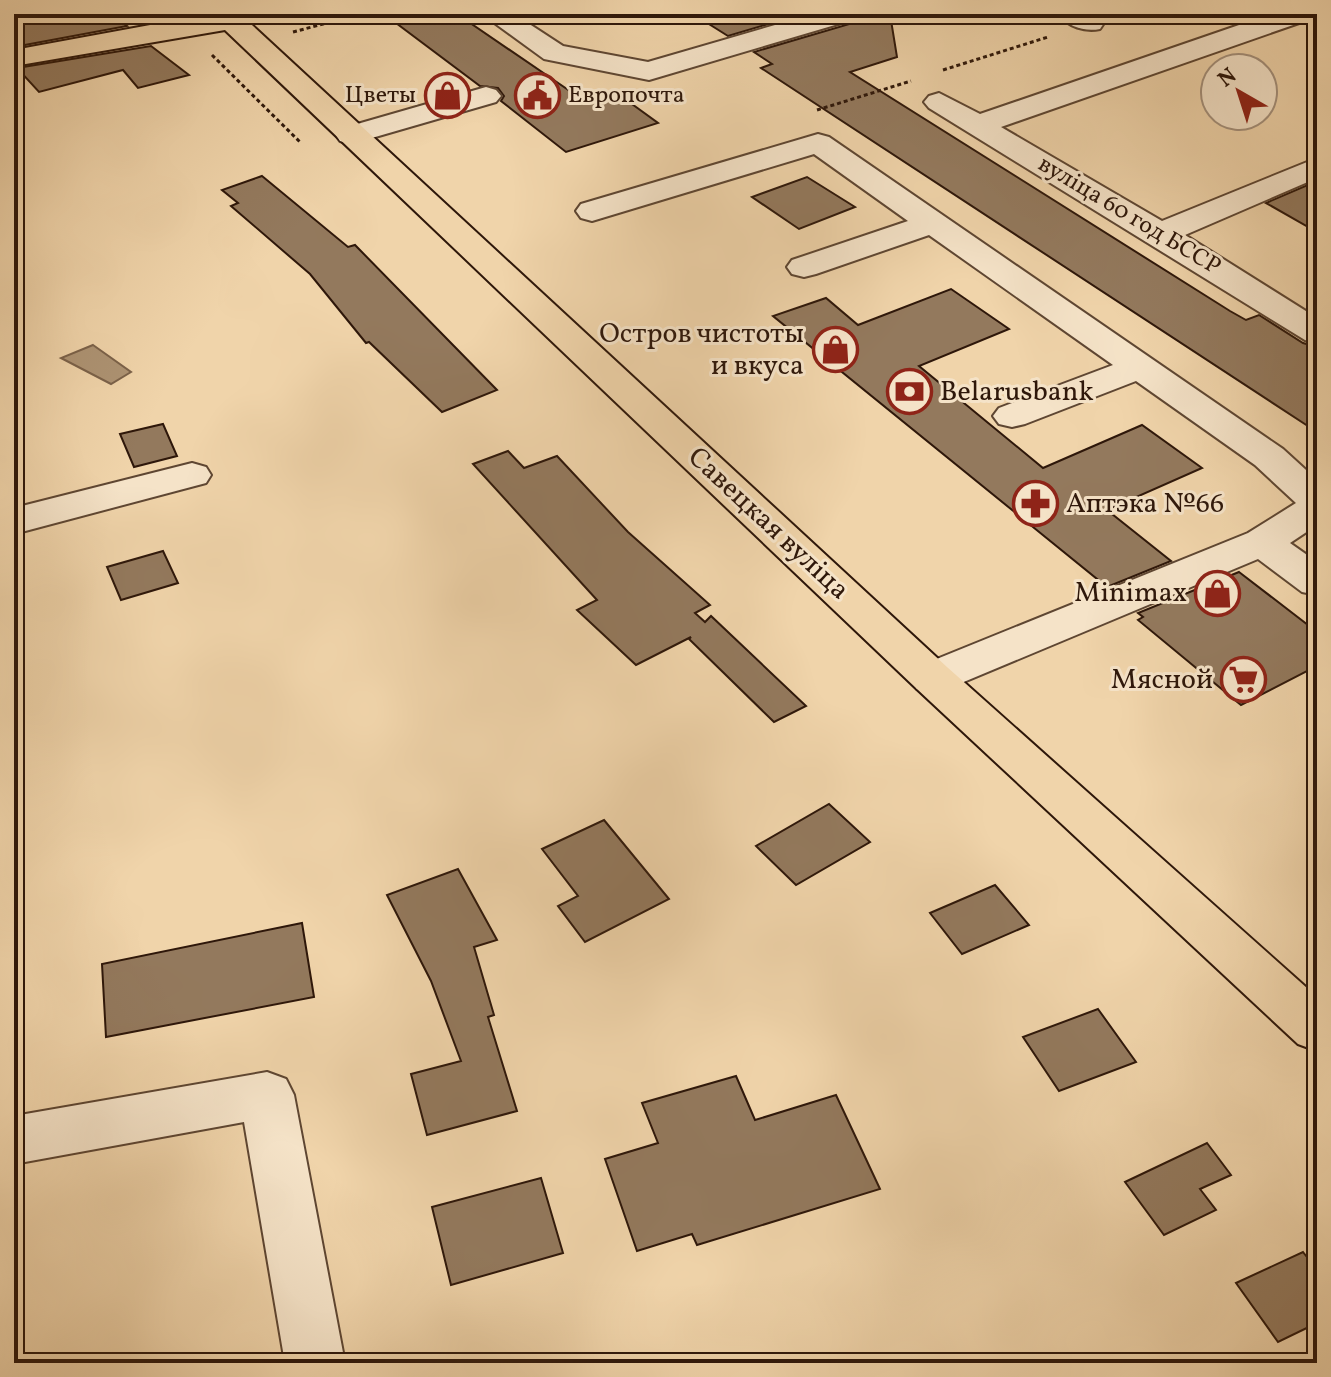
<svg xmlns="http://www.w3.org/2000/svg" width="1331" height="1377" font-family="Vollkorn,serif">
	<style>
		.water { fill: #ae9474; stroke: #7b624a; stroke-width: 2 }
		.building { fill: #93795d; stroke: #2e170a; stroke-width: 2 }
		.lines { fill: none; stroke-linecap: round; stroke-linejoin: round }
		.minor-casing { stroke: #5e4632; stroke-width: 4 }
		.major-casing { stroke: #2e170a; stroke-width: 4 }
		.path { stroke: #2e170a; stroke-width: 3; stroke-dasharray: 4 3; stroke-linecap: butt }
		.minor { fill: #f5e3c8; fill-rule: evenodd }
		.major { fill: #f0d4aa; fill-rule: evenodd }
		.labels { text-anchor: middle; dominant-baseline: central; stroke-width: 6; stroke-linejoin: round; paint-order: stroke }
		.far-poi-label { font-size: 24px; fill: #2e170a; stroke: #f5e3c8; text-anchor: end }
		.far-street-label { font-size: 24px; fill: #2e170a; stroke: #f5e3c8 }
		.poi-label { font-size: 28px; fill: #2e170a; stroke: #f5e3c8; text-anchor: end }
		.street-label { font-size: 28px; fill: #2e170a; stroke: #f5e3c8 }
	</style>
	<rect width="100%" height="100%" fill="#f0d4aa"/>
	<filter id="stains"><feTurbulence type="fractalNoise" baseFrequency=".0025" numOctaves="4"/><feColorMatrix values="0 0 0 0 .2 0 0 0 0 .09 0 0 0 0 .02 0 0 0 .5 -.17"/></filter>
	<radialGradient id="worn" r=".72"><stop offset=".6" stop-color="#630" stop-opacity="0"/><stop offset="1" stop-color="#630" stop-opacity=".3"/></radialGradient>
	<!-- water -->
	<polygon class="water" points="93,345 131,372 111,384 61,358"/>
	<!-- building -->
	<g class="building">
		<polygon points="14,14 111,14 127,26 14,47"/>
		<polygon points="384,14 457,14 583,100 614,91 658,123 566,152 501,101 504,96 498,88 480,86"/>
		<polygon points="693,14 802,14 728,36"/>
		<polygon points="859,14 890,14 897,57 850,72 1230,311 1246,320 1259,315 1303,343 1317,347 1317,432 761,68 772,64 754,52 853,23"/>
		<polygon points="151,46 189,75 138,88 123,70 39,92 17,68"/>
		<polygon points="262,176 348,247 355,245 497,390 442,412 369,342 366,343 310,274 231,206 238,203 222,190"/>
		<polygon points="807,177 855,207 799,229 752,197"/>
		<polygon points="1317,181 1317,232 1266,203"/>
		<polygon points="951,289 1009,329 919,366 1043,468 1142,425 1202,468 1107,510 1171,561 1107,587 773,316 826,298 858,325"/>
		<polygon points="163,424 177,456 134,467 120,434"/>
		<polygon points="508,451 524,468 557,456 628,532 710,605 695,613 705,622 711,616 806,706 774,722 689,639 691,637 636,665 577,610 597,600 473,464"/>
		<polygon points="163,551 178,583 121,600 107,567"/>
		<polygon points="1239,572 1317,632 1317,666 1241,705 1138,620 1143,617 1138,613"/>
		<polygon points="829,804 870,842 796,885 756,846"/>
		<polygon points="604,820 669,899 585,942 558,906 578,896 542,849"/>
		<polygon points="458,869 497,940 474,947 494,1015 488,1017 517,1111 427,1135 411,1074 461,1061 431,981 387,895"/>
		<polygon points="995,885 1029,925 962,954 930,913"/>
		<polygon points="302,923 314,997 106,1037 102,964"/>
		<polygon points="1098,1009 1136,1062 1059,1091 1023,1037"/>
		<polygon points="736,1076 755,1120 836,1095 880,1189 697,1245 692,1234 637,1251 605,1159 658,1143 642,1103"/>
		<polygon points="1207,1143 1231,1175 1200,1189 1216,1210 1164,1235 1125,1182"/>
		<polygon points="541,1178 563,1253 451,1285 432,1207"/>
		<polygon points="1303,1252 1317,1270 1317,1323 1278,1342 1236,1283"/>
	</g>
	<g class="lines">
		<defs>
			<g id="minor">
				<polygon points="482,14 514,14 563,46 648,62 813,14 856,14 852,20 649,80 544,59"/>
				<path d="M1059,14h35l10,9 -4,6c-15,3 -32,-2 -41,-15z"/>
				<polygon points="1271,14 1303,17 1299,23 1001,127 1162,221 1317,158 1317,178 1185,235 1317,318 1317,344 1305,340 929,108 924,102 929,96 939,93 980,114"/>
				<polygon points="486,87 496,90 501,96 496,102 351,144 340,141 336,135 340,129"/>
				<polygon points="818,134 829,137 1283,449 1317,480 1317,525 1290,543 1317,562 1317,595 1302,592 1258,559 947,689 932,693 917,689 910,678 917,667 1248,533 1296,503 1255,465 1136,381 1025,424 1012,427 999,424 993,416 999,408 1113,365 929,235 816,274 804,277 792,274 787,267 792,260 908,221 814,154 592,221 581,218 576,211 581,204"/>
				<polygon points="192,463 206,467 211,475 206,483 14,534 14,508"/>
				<polygon points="267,1072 286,1079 294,1095 345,1363 285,1363 244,1122 14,1164 14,1116"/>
			</g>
			<polygon id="major" points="210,14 240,14 947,667 1317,997 1317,1051 1298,1044 917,689 225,30 14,66 14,50"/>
		</defs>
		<!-- minor casing -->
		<use href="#minor" class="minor-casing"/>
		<!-- major casing -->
		<use href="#major" class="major-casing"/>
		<!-- path -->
		<g class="path">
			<polyline points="317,14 326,22"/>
			<polyline points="293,32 327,23"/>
			<polyline points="212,55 301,143"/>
			<polyline points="943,70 1048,37"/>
			<polyline points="817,110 911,81"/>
		</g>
		<!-- minor -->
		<use href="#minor" class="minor"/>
		<!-- major -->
		<use href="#major" class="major"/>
	</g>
	<!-- icons -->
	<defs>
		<symbol id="shop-ring" viewBox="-11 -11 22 22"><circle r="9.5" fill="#f5e3c8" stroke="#8f2418" stroke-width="1.5"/><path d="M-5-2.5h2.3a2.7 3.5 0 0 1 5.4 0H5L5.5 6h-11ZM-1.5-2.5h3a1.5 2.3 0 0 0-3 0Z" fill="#8f2418"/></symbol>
		<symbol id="civic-ring" viewBox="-11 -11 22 22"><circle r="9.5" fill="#f5e3c8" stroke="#8f2418" stroke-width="1.5"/><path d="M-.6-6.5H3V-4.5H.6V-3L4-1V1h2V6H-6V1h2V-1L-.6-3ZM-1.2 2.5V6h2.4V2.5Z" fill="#8f2418"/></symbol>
		<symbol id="bank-ring" viewBox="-11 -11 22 22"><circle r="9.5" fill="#f5e3c8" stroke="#8f2418" stroke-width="1.5"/><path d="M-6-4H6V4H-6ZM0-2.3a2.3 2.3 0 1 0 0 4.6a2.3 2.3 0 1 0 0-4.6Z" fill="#8f2418"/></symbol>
		<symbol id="pharmacy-ring" viewBox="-11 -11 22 22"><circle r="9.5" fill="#f5e3c8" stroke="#8f2418" stroke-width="1.5"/><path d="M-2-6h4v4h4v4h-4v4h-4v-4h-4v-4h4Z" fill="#8f2418"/></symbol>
		<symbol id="supermarket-ring" viewBox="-11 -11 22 22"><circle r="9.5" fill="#f5e3c8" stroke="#8f2418" stroke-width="1.5"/><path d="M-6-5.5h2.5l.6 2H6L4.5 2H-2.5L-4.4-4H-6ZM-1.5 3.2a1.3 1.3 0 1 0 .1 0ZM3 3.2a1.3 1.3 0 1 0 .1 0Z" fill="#8f2418"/></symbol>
	</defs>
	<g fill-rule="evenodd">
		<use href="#shop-ring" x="422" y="70" width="51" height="51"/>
		<use href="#civic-ring" x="512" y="70" width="51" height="51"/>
		<use href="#shop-ring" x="810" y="324" width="51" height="51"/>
		<use href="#bank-ring" x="884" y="366" width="51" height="51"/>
		<use href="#pharmacy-ring" x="1010" y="478" width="51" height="51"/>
		<use href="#shop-ring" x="1192" y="568" width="51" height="51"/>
		<use href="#supermarket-ring" x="1218" y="654" width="51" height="51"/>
	</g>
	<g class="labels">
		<!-- far-poi labels -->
		<g class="far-poi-label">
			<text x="416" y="96">Цветы</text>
			<text x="568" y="96" text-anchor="start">Европочта</text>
		</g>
		<!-- far-street labels -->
		<g class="far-street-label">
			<text transform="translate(1129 216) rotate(31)">вуліца 60 год БССР</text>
		</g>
		<!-- poi labels -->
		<g class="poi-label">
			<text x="804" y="334">Остров чистоты<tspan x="804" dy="32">и вкуса</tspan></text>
			<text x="940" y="392" text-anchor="start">Belarusbank</text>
			<text x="1066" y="504" text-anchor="start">Аптэка №66</text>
			<text x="1187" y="593">Minimax</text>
			<text x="1213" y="680">Мясной</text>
		</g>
		<!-- street labels -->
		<g class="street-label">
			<text transform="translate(768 524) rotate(43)">Савецкая вуліца</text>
		</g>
	</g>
	<!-- margin -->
	<rect width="1331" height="1377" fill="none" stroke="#f0d4aa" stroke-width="48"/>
	<rect x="16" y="16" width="1299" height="1345" fill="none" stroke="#2e170a" stroke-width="4"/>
	<rect x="24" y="24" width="1283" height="1329" fill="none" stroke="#2e170a" stroke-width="2"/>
	<!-- north arrow -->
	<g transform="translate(1239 92) rotate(321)"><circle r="38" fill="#f5e3c8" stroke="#a5917c" stroke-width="2"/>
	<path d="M0-6L14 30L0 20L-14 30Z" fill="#8f2418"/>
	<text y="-12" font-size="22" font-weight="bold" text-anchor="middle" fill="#2e170a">N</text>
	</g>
	<rect width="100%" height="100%" filter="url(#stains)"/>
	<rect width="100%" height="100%" fill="url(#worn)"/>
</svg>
